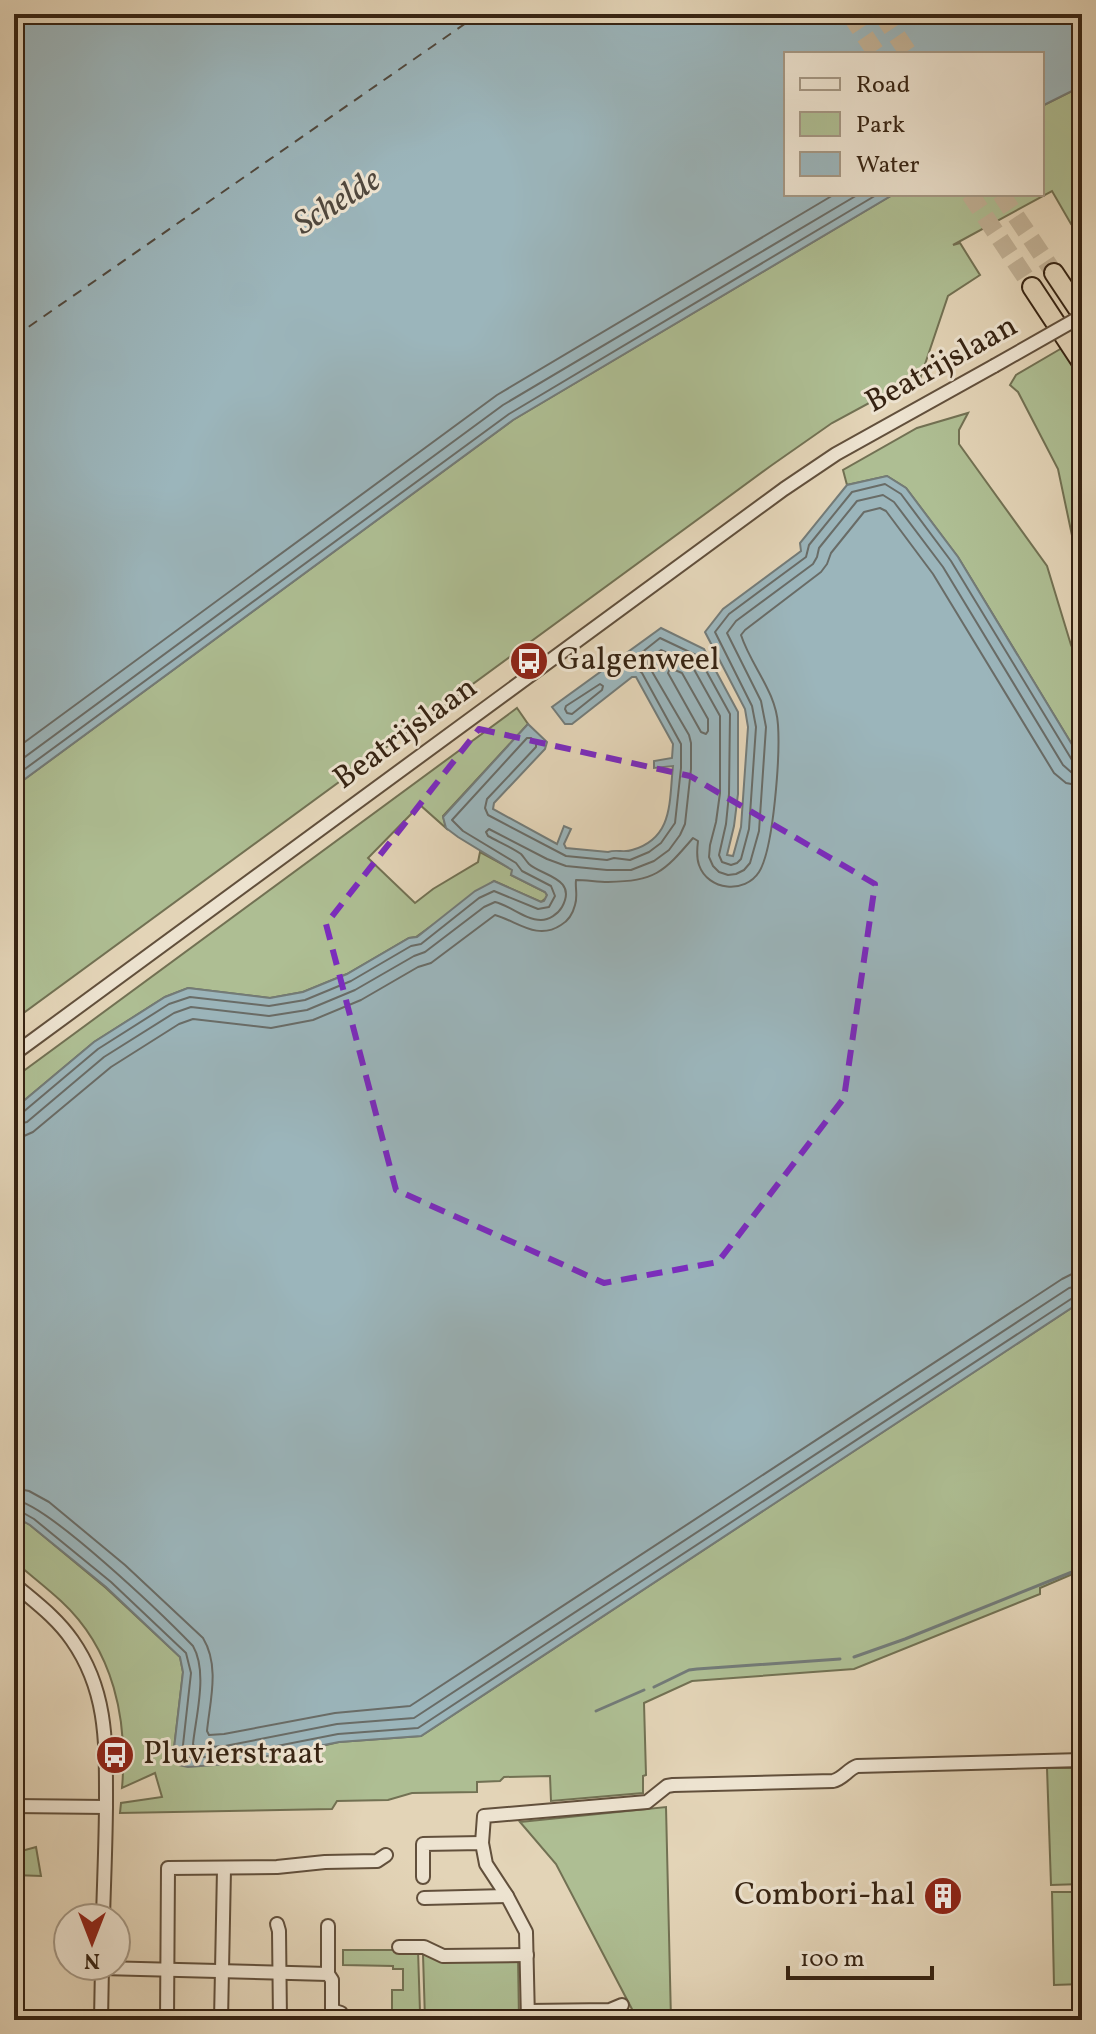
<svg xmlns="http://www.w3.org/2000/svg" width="1096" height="2034" font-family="Vollkorn,serif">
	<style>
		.green { fill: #aebe93; stroke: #727153; stroke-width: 2 }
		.water { fill: #9bb5bb; stroke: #737b78; stroke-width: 2 }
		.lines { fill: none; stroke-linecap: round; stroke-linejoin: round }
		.shore { stroke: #696c67; stroke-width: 2 }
		.stream { stroke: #737b78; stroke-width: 3 }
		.ferry { stroke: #50483d; stroke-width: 2; stroke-dasharray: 10 8; stroke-linecap: butt }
		.highway-tunnel { stroke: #c1b196; stroke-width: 18; stroke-dasharray: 18 9; stroke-linecap: butt }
		.minor-casing { stroke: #62503c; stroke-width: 16 }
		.highway-casing { stroke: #372413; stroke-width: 22 }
		.minor { stroke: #ede3d0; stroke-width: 12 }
		.highway { stroke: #e3d4b7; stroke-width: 18 }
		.minor-bridge-casing { stroke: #62503c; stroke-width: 16; stroke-linecap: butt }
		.minor-bridge { stroke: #ede3d0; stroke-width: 12 }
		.marked { fill: none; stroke: #7b2cbf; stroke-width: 6; stroke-dasharray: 16 10; stroke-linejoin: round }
		.labels { text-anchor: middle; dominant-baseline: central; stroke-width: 6; stroke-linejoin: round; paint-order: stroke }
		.street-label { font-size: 32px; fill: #372413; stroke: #ede3d0 }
		.poi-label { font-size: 32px; fill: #372413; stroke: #ede3d0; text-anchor: start }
		.water-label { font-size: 34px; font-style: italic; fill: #50483d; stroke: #ede3d0 }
	</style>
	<rect width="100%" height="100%" fill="#e3d4b7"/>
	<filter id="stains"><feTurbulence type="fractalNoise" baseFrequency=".0025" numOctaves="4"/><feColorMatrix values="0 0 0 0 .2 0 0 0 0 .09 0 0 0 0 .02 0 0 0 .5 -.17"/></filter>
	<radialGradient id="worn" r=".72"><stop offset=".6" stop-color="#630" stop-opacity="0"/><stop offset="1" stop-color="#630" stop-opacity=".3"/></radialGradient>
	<!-- green -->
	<g class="green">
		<polygon points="1082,86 1082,218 1071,224 1052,191 953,245 960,243 980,275 948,296 918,385 882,396 832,423 772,465 14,1020 14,787 513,420 894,194 1042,194 1042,106"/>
		<polygon points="1062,348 1082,379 1082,583 1058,469 1018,392 1010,385 1016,375"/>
		<polygon points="968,413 959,430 959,444 1047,566 1071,645 1082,669 1082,761 958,557 906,488 887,476 847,485 843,470 917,428"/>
		<polygon points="517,708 528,724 443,816 446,828 420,805 368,858 415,903 433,889 478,862 480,852 513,870 511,875 545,892 547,895 546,898 541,902 494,881 416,937 409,938 347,974 303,992 270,998 188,988 165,997 94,1042 14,1109 14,1078"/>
		<path d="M1082,1301v269l-42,18v6l-186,75 -162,12 -48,22 2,72 -3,1v17l-92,8 -1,-25 -46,1 -4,4 -23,1v10l-65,1 -24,7 -51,1 -5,8 -212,4 1,-10 41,-6 -7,-24 -33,15c6,-68 -8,-138 -61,-187 -15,-14 -31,-26 -47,-40v-45l16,9 76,63 74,69 3,15 -10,85 127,-6 39,-9 82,-6z"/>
		<polygon points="1047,1768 1082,1768 1082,1884 1051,1885"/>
		<polygon points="666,1807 671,2020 623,2020 634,2013 556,1864 520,1822"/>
		<polygon points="36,1847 41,1876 14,1875 14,1853"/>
		<polygon points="1052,1892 1082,1892 1082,1984 1054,1985"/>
		<polygon points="343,1950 418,1950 420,2012 392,2012 392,1990 403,1990 403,1969 393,1969 393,1966 343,1965"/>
		<polygon points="423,1954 518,1957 519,2020 425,2020"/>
	</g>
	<!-- water -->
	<g class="water">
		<polygon points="14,14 1082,14 1082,86 1042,106 1042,54 786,54 786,194 894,194 513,420 14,787"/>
		<path d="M887,476l19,12 52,69 124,204v540l-661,435 -82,6 -112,22 -39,3 -9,-2 -6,-8 10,-85 -3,-15 -74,-70 -76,-62 -16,-9v-407l80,-67 71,-45 23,-9 82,10 33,-6 44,-18 62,-36 8,-1 58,-46 19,-10 47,21 3,-1 3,-6 -2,-3 -34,-17 1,-5 -54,-33 -12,-9 -3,-11 85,-93 19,18 -2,7 -51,54 -1,6 64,35 7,-18 7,3 -7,15 2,4 42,4c8,-3 16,1 24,-2 42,-12 37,-49 41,-84l-19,2v-7l18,-3 1,-14 -37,-67h-4l-60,47h-7l-13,-17 109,-79 43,21 34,63v82l-4,32 -7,29 6,1 8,-29 7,-100 -3,-18 -40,-77 18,-23 78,-58 -1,-8 47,-58z"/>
	</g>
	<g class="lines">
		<!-- shore -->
		<g class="shore">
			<polygon points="670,668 682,673 708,719 708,731 706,734 701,732 668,673"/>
			<polygon points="600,684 603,686 602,690 572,714 567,713 565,709 566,706"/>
			<polyline points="14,750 497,395 835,194"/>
			<polyline points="14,765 503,405 859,194"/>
			<polyline points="14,777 509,414 878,194"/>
			<polyline points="14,1115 22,1113 98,1049 169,1004 190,997 269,1006 305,1000 351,981 411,946 421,944 479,898 494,891 538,909 549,907 555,896 551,886 522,871 516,863 463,831 452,820 527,738 531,738 536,743 536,747 487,799 485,808 488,815 566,856 607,860 614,858 630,860 649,852 661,843 675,823 681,768 681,744 642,673 637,669 628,669 626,665 660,638 698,656 730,714 729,794 726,824 719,855 722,862 731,865 737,863 741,859 749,829 756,727 752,706 715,632 729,614 806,557 809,545 852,492 885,484 901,494 951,561 1072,760 1077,764 1082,764"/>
			<path d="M14,1125l13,-3 77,-65 70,-44 17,-6 78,9 38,-6 48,-20 59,-34 11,-4 59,-45 11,-5c14,3 30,18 46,18 8,0 17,-6 21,-13 16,-29 -20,-31 -33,-43 -3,-3 -5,-7 -8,-10 -10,-7 -22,-12 -33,-18l-2,-4 3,-3 58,30 19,7 41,4h24l23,-9 15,-11 11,-15 5,-11 6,-55v-26l-2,-8 -42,-72 2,-4 12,-9 30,14 29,52v77l-4,29 -6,23 -1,12 4,9 6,6 9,3 8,-1 8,-4 6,-7 9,-32 7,-104 -5,-26 -34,-68 9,-12 77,-57 4,-7 2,-9 38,-47 26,-6 11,7 49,65 120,198 8,7 11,2"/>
			<path d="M14,1137l10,-1 9,-4 78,-65 68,-43 14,-5 78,9 42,-8 48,-20 57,-33 13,-4 64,-48c22,6 42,26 66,10 7,-4 12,-12 14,-20 3,-9 0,-17 1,-25 11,0 21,2 32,2 47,-1 55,-9 85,-44l5,3c-1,8 -2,16 1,24 9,26 46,29 60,7 15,-24 21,-117 19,-147 -2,-34 -27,-59 -37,-90l4,-5 76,-58 6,-8 4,-11 33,-41 16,-4 6,3 47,63 121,199 12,10 16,3"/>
			<path d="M14,1488l15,3 20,11 76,63 78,73c17,28 7,63 4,93l2,4 15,-1 111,-21 75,-7 652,-427 10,-5 10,-1"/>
			<path d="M14,1500c32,2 152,118 179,146 15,26 3,69 0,98l2,4 30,-2 112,-22 77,-6 655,-430 13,-3"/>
			<polyline points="14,1510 20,1511 34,1519 111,1582 186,1653 191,1673 182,1754 184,1758 226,1756 338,1734 418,1728 1074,1297 1082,1295"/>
		</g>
		<!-- stream -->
		<g class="stream">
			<polyline points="854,1657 905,1639 1082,1568"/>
			<polyline points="654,1687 689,1670 697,1669 840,1659"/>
			<polyline points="596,1711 644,1690"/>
		</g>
		<!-- ferry -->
		<polyline class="ferry" points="14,337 479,14"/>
		<!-- highway-tunnel -->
		<g class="highway-tunnel">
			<polyline points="850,14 877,54"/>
			<polyline points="882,14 909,54"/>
			<polyline points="970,194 1032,287"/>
			<polyline points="1001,194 1054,273"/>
		</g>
		<defs>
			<g id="minor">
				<polyline points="14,1054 784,489 836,454 994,366"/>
				<path d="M14,1584c21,18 42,33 58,56 35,50 34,101 34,160 0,39 -2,79 -3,118"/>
				<polyline points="14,1806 106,1807"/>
				<path d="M482,1843l2,-27 163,-14 20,-16 6,-1 160,-4c10,-2 15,-12 24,-15l225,-6"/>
				<polyline points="423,1877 423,1844 482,1843 486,1864 507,1896 526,1932 528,2020"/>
				<polyline points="424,1898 507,1896"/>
				<polyline points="277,1924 279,1931 280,2020"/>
				<polyline points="328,1926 328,1974"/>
				<polyline points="399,1947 424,1947 443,1956 527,1955"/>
				<polyline points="102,1968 328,1974 332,1980 332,2010 341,2013"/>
				<polyline points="528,2011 610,2010 622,2005"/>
				<polyline points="101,2020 102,1966"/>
				<polyline points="167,2020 168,1868 277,1867 325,1862 377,1861 386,1855"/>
				<polyline points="221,2020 224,1869"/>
			</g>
			<g id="highway">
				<polyline points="1054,273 1082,315"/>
				<polyline points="1032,287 1082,363"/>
			</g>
		</defs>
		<!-- minor casing -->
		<use href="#minor" class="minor-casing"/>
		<!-- highway casing -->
		<use href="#highway" class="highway-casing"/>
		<!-- minor -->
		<use href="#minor" class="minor"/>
		<!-- highway -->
		<use href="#highway" class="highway"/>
		<defs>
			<polyline id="minor-bridge" points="994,366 1082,316"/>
		</defs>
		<!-- minor-bridge casing -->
		<use href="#minor-bridge" class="minor-bridge-casing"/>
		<!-- minor-bridge -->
		<use href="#minor-bridge" class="minor-bridge"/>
	</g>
	<!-- marked area -->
	<path class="marked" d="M479,729l211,47 185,108 -31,214 -126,164 -114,21 -208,-93 -70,-266z"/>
	<!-- icons -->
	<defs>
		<symbol id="bus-disc" viewBox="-11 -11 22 22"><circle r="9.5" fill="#8f2418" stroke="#ede3d0"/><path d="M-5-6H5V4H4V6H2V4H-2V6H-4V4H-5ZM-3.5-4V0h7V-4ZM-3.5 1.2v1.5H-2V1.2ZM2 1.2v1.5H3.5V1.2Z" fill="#fff"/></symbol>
		<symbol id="building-disc" viewBox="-11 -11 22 22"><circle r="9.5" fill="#8f2418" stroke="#ede3d0"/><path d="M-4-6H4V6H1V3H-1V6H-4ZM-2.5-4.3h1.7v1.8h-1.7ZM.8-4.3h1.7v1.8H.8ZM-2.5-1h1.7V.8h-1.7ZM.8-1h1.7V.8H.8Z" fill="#fff"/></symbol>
	</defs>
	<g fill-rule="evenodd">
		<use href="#bus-disc" x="507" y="639" width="44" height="44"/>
		<use href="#bus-disc" x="93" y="1733" width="44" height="44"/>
		<use href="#building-disc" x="921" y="1874" width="44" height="44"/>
	</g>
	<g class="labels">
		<!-- street labels -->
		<g class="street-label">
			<text transform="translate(942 365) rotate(-29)">Beatrijslaan</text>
			<text transform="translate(406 734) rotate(-36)">Beatrijslaan</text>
		</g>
		<!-- poi labels -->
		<g class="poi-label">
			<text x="557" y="661">Galgenweel</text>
			<text x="143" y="1755">Pluvierstraat</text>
			<text x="915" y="1896" text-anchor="end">Combori-hal</text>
		</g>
		<!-- water labels -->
		<g class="water-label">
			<text transform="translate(338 203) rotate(-32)">Schelde</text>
		</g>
	</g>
	<!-- margin -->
	<rect width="1096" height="2034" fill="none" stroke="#e3d4b7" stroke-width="48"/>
	<rect x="16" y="16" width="1064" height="2002" fill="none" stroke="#372413" stroke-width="4"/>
	<rect x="24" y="24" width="1048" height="1986" fill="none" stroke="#372413" stroke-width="2"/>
	<!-- legend -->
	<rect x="784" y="52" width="260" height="144" fill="#ede3d0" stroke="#a49784" stroke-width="2"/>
	<rect x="800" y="78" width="40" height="12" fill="#ede3d0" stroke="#a49784" stroke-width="2"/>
	<text x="856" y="92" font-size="24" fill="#372413">Road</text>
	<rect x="800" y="112" width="40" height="24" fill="#aebe93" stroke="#a49784" stroke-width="2"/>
	<text x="856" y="132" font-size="24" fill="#372413">Park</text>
	<rect x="800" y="152" width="40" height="24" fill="#9bb5bb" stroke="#a49784" stroke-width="2"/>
	<text x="856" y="172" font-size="24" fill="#372413">Water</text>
	<!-- north arrow -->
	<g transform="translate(92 1942) rotate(180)"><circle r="38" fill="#ede3d0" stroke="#a49784" stroke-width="2"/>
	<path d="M0-6L14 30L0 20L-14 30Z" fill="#8f2418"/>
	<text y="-12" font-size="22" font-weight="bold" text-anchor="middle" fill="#372413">N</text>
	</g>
	<!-- scale -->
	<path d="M788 1966v12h144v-12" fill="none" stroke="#372413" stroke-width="4"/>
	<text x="800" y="1966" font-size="24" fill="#372413" stroke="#ede3d0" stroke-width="6" paint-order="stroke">100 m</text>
	<rect width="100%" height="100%" filter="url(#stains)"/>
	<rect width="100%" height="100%" fill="url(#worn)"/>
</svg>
